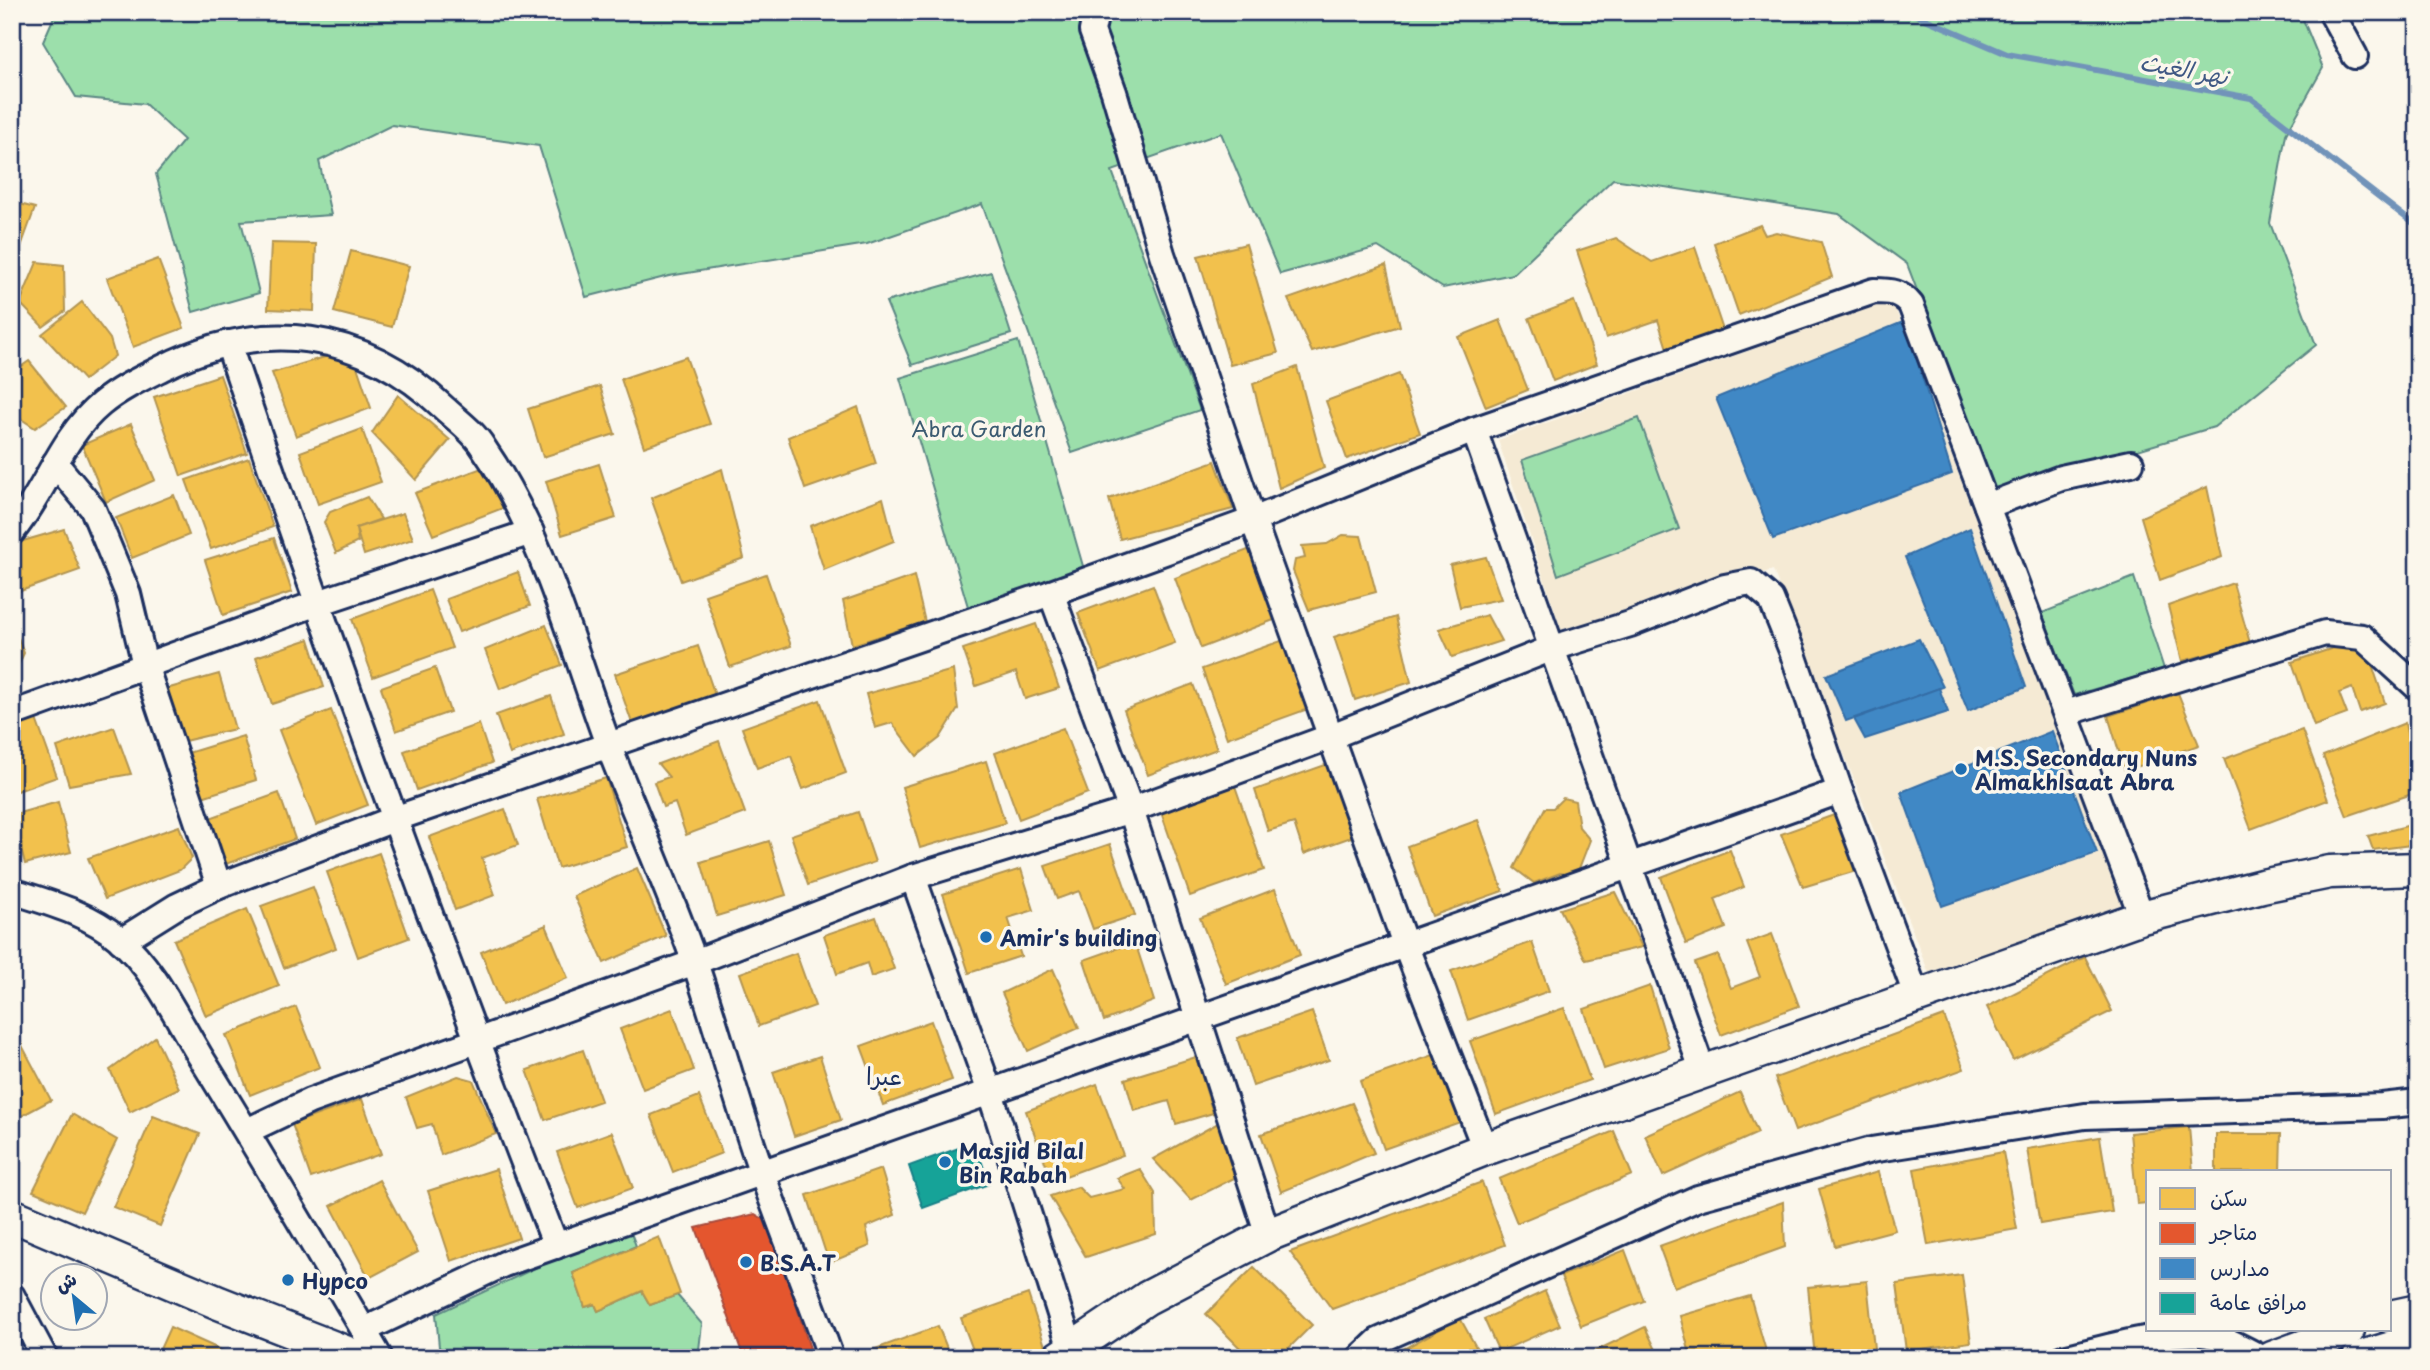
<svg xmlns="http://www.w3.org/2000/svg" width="2430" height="1370" font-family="'Playpen Sans','Playpen Sans Arabic',sans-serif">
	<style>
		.built { fill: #f5ead4 }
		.green { fill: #9cdfab; stroke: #5c8784; stroke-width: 2 }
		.homes { fill: #f2c14e; stroke: #b29553; stroke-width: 2 }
		.shops { fill: #e4572e; stroke: #a84b3c; stroke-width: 2 }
		.schools { fill: #3f88c5; stroke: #346da6; stroke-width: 2 }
		.public { fill: #17a398; stroke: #188087; stroke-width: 2 }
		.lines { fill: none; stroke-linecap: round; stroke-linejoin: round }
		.stream { stroke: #7193b9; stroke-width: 6 }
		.minor-casing { stroke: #1b2f5e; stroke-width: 30 }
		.major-casing { stroke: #1b2f5e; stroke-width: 37 }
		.minor { stroke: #fbf7ec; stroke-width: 24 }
		.major { stroke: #fbf7ec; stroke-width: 32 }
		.poi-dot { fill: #1f6fb2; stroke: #fbf7ec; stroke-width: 2.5 }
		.labels { text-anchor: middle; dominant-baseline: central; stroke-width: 7; stroke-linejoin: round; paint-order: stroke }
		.park-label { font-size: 21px; fill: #3b5b71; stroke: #fbf7ec }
		.poi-label { font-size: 21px; font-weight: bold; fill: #1b2f5e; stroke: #fbf7ec; text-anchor: start }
		.water-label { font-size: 23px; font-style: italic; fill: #3f5884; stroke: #fbf7ec }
		.quarter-label { font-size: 24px; fill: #1b2f5e; stroke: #fbf7ec }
	</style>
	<rect width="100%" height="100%" fill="#fbf7ec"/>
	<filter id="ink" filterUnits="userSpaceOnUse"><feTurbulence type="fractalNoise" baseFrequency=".0143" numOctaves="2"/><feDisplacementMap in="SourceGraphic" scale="14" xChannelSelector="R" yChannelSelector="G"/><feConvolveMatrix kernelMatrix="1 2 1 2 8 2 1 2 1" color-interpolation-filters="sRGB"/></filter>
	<g filter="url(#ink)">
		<!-- built -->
		<polygon class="built" points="1892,300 2124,907 1930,976 1773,570 1562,632 1498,440"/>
		<!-- green -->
		<g class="green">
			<polygon points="56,12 2300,12 2323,68 2286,134 2270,223 2316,345 2214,427 1994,493 1907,264 1839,214 1613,179 1513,274 1443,288 1378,247 1280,274 1221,133 1112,171 1200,410 1072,453 982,204 867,244 669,276 586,297 539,146 392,125 319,161 331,215 241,221 259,293 193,312 156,174 184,140 145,104 76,97 43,42"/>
			<polygon points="991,272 1011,334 912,365 886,302"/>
			<polygon points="1018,341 1085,573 969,610 900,378"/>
			<polygon points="1639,418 1679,529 1558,575 1522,460"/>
			<polygon points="2134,577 2164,669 2074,695 2042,613"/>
			<polygon points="630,1230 636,1246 573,1273 585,1307 595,1304 598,1311 642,1291 650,1305 677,1295 702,1324 698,1358 449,1358 439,1347 436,1314 546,1263"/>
		</g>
		<!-- homes -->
		<g class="homes">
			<polygon points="12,202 35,208 14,266 12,266"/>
			<polygon points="1760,225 1765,235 1776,232 1821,242 1832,277 1739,315 1714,243"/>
			<polygon points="1616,238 1652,262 1695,247 1724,333 1668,352 1658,320 1606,338 1577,251"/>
			<polygon points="271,243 316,244 314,311 268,309"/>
			<polygon points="1246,244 1278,353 1230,365 1198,256"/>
			<polygon points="351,251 409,266 392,327 334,312"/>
			<polygon points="158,259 184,328 133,347 107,278"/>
			<polygon points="37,262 64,265 65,311 43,327 20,303"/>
			<polygon points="1386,265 1400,326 1312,352 1288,299"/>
			<polygon points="1574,301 1597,364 1553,381 1529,318"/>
			<polygon points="82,302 110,339 115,356 84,380 42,334"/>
			<polygon points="1500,320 1528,390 1486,407 1458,337"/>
			<polygon points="351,349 371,408 296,436 272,373"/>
			<polygon points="686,357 710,424 644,447 621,379"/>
			<polygon points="29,361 66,407 35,428 12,413 12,373"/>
			<polygon points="1297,367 1324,468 1279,488 1253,384"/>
			<polygon points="1399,374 1420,433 1347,459 1326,401"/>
			<polygon points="220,375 247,453 181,476 154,397"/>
			<polygon points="600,386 615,434 543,457 528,409"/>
			<polygon points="398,395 450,440 416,480 372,433"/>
			<polygon points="858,407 876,464 805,489 788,437"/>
			<polygon points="131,424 155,480 106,502 82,445"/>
			<polygon points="362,429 381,482 318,504 300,452"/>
			<polygon points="249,458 273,527 211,549 186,480"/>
			<polygon points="1215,461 1233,509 1120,539 1109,499"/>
			<polygon points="599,464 616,518 562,535 546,481"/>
			<polygon points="487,466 503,508 433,535 415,493"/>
			<polygon points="722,469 744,558 681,581 651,498"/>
			<polygon points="2207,487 2222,557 2160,580 2141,517"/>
			<polygon points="174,495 189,535 132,558 116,518"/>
			<polygon points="367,497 381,519 356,528 358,542 336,553 324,522 330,512"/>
			<polygon points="883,498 894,541 824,570 810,526"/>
			<polygon points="403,513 413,539 364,555 356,528"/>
			<polygon points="64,529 80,570 12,594 12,556 19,553 16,543"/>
			<polygon points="1343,535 1361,536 1376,592 1309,610 1293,571 1295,560 1305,558 1302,546 1327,544"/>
			<polygon points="274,538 292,592 223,615 205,560"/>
			<polygon points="1253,548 1279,618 1201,648 1175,578"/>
			<polygon points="1486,557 1501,599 1460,607 1450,565"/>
			<polygon points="518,572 530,606 459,632 446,599"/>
			<polygon points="766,574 791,646 730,667 705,595"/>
			<polygon points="914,576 925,622 852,645 843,601"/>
			<polygon points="2233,583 2250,643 2182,661 2168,606"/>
			<polygon points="1153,585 1175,643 1100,671 1078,613"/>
			<polygon points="430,590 452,648 373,677 352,619"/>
			<polygon points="1487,615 1501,641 1452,657 1439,629"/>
			<polygon points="1396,617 1411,682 1355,700 1334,637"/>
			<polygon points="1036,624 1059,688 1025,699 1016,672 976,686 963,649"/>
			<polygon points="546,625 562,665 500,689 485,650"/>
			<polygon points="12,631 16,632 24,653 12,679"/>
			<polygon points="2363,638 2385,703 2360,712 2352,688 2339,693 2347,714 2314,726 2292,662"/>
			<polygon points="309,639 324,687 272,704 256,657"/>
			<polygon points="1284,640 1308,709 1227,738 1202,669"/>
			<polygon points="698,646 716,698 633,726 615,674"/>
			<polygon points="435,668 450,712 396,731 381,687"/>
			<polygon points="953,670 958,709 940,738 917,756 892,723 875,728 866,694"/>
			<polygon points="219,674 235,729 180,742 159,691"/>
			<polygon points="1193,684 1217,749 1148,775 1124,710"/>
			<polygon points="2178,693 2199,745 2125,771 2108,716"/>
			<polygon points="551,696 564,734 510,754 496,715"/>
			<polygon points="820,700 846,773 803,789 791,756 757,768 742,728"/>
			<polygon points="331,710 368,805 316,825 279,730"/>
			<polygon points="36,719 57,777 12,793 12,728"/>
			<polygon points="2405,723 2418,792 2347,816 2323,756"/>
			<polygon points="479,724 492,763 417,790 404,751"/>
			<polygon points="114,727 131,774 69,785 57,747"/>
			<polygon points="1063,728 1088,793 1019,819 995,753"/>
			<polygon points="2302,730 2328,800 2251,829 2224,759"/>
			<polygon points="243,736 256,780 202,797 188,753"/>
			<polygon points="719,741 745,813 686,835 675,803 663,807 654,782 669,777 658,764"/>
			<polygon points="986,761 1005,823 920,848 902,787"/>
			<polygon points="1328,764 1357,835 1304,854 1294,823 1268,831 1255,790"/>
			<polygon points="606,778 627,847 558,868 537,799"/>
			<polygon points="1235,786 1264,870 1190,896 1161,812"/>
			<polygon points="279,793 295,839 223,865 207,819"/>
			<polygon points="1563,798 1575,801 1579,827 1590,840 1578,871 1569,875 1560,873 1534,883 1514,868 1545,808 1553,808"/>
			<polygon points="58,802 71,852 25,864 12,815"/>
			<polygon points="505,809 518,845 482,858 495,895 455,910 429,837"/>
			<polygon points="858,812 875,862 808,885 791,835"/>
			<polygon points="1834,815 1859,870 1803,887 1781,834"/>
			<polygon points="1478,820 1503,891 1432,916 1407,846"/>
			<polygon points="2418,823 2418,844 2373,850 2368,836"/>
			<polygon points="179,826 192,858 180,870 105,899 88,858"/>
			<polygon points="769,841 786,895 717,916 701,862"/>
			<polygon points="1110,844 1135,915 1093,929 1079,891 1057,899 1045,866"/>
			<polygon points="1730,850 1744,887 1715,899 1726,928 1686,944 1661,877"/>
			<polygon points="379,853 409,938 358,957 327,872"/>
			<polygon points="637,868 666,936 604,963 574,896"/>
			<polygon points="1021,869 1034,910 1008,918 1021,956 969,973 943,894"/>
			<polygon points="313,887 336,948 284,968 261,906"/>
			<polygon points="1275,889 1300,955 1226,984 1200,918"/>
			<polygon points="1615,892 1642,947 1586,960 1560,909"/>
			<polygon points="247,909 279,986 206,1016 174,940"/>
			<polygon points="876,917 894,969 871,977 867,963 837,974 824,935"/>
			<polygon points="546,925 568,978 502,1005 481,952"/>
			<polygon points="1772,934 1799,1006 1721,1035 1695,963 1718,955 1731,988 1760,977 1747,943"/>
			<polygon points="1135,942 1154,1001 1104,1021 1084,960"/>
			<polygon points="1532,942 1549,991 1468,1020 1451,971"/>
			<polygon points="796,953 815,1006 759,1026 740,973"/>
			<polygon points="2085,957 2112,1011 2013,1060 1987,1007"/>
			<polygon points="1053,969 1079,1028 1028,1051 1002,993"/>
			<polygon points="1650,986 1669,1048 1604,1069 1584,1009"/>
			<polygon points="296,1007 320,1067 250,1095 226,1035"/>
			<polygon points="1564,1008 1590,1080 1496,1114 1470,1041"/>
			<polygon points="672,1009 694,1070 643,1089 620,1029"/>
			<polygon points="1312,1012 1329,1060 1253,1086 1237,1038"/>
			<polygon points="1944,1016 1964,1069 1795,1131 1775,1078"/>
			<polygon points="931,1021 952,1080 883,1105 861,1046"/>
			<polygon points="17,1036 51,1100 12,1121 12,1037"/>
			<polygon points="155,1037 179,1088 130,1112 110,1070"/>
			<polygon points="583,1050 601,1101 545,1120 527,1070"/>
			<polygon points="1442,1052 1466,1120 1384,1149 1360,1081"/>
			<polygon points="820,1056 841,1120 794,1136 773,1072"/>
			<polygon points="1196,1057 1213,1113 1176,1124 1169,1101 1134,1111 1125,1079"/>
			<polygon points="458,1076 473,1080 496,1134 441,1155 432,1124 417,1128 406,1097"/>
			<polygon points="1097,1084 1123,1155 1052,1181 1026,1111"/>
			<polygon points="1740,1092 1758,1133 1663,1176 1645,1135"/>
			<polygon points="699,1096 722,1153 673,1172 651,1115"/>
			<polygon points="362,1099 381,1154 311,1178 292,1124"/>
			<polygon points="1352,1103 1374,1153 1281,1192 1261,1134"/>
			<polygon points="72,1114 117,1140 82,1212 33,1191"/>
			<polygon points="153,1116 200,1134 160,1226 113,1207"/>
			<polygon points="1220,1122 1242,1174 1191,1200 1153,1159"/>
			<polygon points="2189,1127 2193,1172 2148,1172 2148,1203 2137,1204 2130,1133"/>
			<polygon points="1614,1131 1632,1175 1517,1223 1499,1179"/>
			<polygon points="612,1132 633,1188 578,1208 557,1152"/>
			<polygon points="2216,1134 2281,1134 2280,1172 2216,1172"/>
			<polygon points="2100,1137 2112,1212 2040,1224 2027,1149"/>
			<polygon points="2003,1152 2017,1229 1928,1245 1914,1169"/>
			<polygon points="496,1169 519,1238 451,1261 428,1191"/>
			<polygon points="881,1169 895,1215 866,1227 870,1246 829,1263 807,1195"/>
			<polygon points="1140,1169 1155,1193 1156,1234 1086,1257 1050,1196 1078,1187 1089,1198 1125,1189 1117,1178"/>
			<polygon points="1878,1172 1895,1230 1835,1246 1819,1189"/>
			<polygon points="379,1180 418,1252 369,1278 331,1206"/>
			<polygon points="1482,1182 1505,1245 1332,1309 1290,1252"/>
			<polygon points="1783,1202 1785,1247 1674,1287 1659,1246"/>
			<polygon points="659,1237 680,1294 650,1305 642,1291 598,1311 595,1304 585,1307 573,1273"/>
			<polygon points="1625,1250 1644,1301 1581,1326 1561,1276"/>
			<polygon points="1254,1267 1312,1325 1279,1358 1250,1358 1206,1314"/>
			<polygon points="1962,1275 1971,1342 1906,1351 1897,1284"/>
			<polygon points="1867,1281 1875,1358 1815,1358 1808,1287"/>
			<polygon points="1545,1291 1560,1325 1499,1352 1484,1319"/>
			<polygon points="1028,1294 1045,1346 1013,1358 976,1358 961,1318"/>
			<polygon points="1750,1296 1768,1358 1691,1358 1680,1316"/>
			<polygon points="1460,1318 1482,1358 1401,1358 1398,1352"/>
			<polygon points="938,1326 951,1358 857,1358 856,1356"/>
			<polygon points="170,1327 239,1358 156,1358"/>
			<polygon points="1645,1327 1660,1358 1589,1358 1587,1355"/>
		</g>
		<!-- shops -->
		<polygon class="shops" points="755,1214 770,1223 813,1358 744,1358 696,1228"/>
		<!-- schools -->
		<g class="schools">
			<polygon points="1905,321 1952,474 1773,539 1716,398"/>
			<polygon points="1970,528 2026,687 1968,711 1905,557"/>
			<polygon points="1919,639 1943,687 1846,721 1826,675"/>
			<polygon points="1939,688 1948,712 1865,739 1854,719"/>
			<polygon points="2052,731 2097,853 1942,906 1901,792"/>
		</g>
		<!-- public -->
		<polygon class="public" points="975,1142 989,1184 923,1208 909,1166"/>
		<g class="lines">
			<!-- stream -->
			<polyline class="stream" points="1909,12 2007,54 2251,98 2418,227"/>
			<defs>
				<g id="minor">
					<polyline points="1096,12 1092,31 1114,92 1162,254 1253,520 1406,947 1485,1149"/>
					<polyline points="2331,12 2355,56"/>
					<path d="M228,343c102,304 212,604 328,903"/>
					<polyline points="1474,430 1703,1072"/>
					<polyline points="55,463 93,509 128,594 145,665 219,886"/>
					<polyline points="1987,506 2061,478 2131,463"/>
					<path d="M12,532c34,-41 48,-94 89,-128 18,-15 41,-26 61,-36 101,-51 200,-38 282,40 13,12 30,24 39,39 61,88 88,197 125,297 28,73 61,145 87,219 24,70 42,141 67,210 22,62 47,123 69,185"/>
					<polyline points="1051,593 1131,810 1268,1235"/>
					<polyline points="2066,713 2325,633 2362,637 2418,688"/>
					<polyline points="12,714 315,604 531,532"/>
					<polyline points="913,877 990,1092 1071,1349"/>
					<path d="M12,891c37,12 76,22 106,47 36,30 58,79 82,118 62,100 121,201 180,302"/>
					<path d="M121,941l56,-35 42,-20 175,-67 657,-226 202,-73 221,-90 400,-139c17,0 27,1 37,14l231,612"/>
					<polyline points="247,1131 310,1101 695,962 913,877 1131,810 1332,736 1550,649 1630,624 1725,587 1751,582 1771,599 1792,651 1840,791"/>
					<polyline points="12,1296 45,1358"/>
					<polyline points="364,1330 504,1264 1840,791 1917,997"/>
					<polyline points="1360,1358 1378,1341 1698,1198 1871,1150 2085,1116 2382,1106 2418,1102"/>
					<path d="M2063,1358c44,-10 93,-26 138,-24 21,1 42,15 61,24"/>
				</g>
				<g id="major">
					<polyline points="12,1215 219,1303 360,1358"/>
					<polyline points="2390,1317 2418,1311"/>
					<polyline points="1058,1358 1147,1298 1268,1235 1485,1149 2142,917 2262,886 2330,872 2418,869"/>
					<polyline points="2272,1358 2348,1330"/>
					<polyline points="2359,1358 2418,1340"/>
				</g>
			</defs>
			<!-- minor casing -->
			<use href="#minor" class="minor-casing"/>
			<!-- major casing -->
			<use href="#major" class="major-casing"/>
			<!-- minor -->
			<use href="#minor" class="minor"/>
			<!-- major -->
			<use href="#major" class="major"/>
		</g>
	</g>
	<!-- markers -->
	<g class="poi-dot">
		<circle cx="1961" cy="769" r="7"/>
		<circle cx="986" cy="937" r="7"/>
		<circle cx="945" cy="1162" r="7"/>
		<circle cx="746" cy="1262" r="7"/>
		<circle cx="288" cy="1280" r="7"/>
	</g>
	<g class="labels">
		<!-- park labels -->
		<g class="park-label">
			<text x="979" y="428">Abra Garden</text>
		</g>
		<!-- poi labels -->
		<g class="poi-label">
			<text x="1975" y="757">M.S. Secondary Nuns<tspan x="1975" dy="24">Almakhlsaat Abra</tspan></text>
			<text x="1000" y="937">Amir's building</text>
			<text x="959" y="1150">Masjid Bilal<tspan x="959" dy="24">Bin Rabah</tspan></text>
			<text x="760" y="1262">B.S.A.T</text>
			<text x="302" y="1280">Hypco</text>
		</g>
		<!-- water labels -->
		<g class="water-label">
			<text transform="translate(2184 68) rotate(10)">نهر الغيث</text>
		</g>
		<!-- quarter labels -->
		<g class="quarter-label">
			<text x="884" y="1075">عبرا</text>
		</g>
	</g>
	<!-- margin -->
	<rect width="2430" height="1370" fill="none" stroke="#fbf7ec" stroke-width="42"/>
	<rect x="21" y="21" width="2388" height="1328" fill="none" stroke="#1b2f5e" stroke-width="2.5" filter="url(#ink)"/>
	<!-- legend -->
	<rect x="2146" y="1170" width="245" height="161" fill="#fbf7ec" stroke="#a1a7b3" stroke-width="2"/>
	<rect x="2160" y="1188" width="35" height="21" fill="#f2c14e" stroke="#a1a7b3" stroke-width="2"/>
	<text x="2210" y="1206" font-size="21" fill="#1b2f5e">سكن</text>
	<rect x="2160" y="1223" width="35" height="21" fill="#e4572e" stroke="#a1a7b3" stroke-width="2"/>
	<text x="2210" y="1240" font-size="21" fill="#1b2f5e">متاجر</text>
	<rect x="2160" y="1258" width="35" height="21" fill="#3f88c5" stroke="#a1a7b3" stroke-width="2"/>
	<text x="2210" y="1276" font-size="21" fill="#1b2f5e">مدارس</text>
	<rect x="2160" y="1293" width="35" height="21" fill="#17a398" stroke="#a1a7b3" stroke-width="2"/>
	<text x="2210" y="1310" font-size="21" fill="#1b2f5e">مرافق عامة</text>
	<!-- north arrow -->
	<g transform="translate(74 1297) rotate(331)"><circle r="33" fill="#fbf7ec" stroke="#a1a7b3" stroke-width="2"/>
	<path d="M0-5L12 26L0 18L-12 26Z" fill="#1f6fb2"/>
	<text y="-10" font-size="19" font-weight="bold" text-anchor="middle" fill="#1b2f5e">ش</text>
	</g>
</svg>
